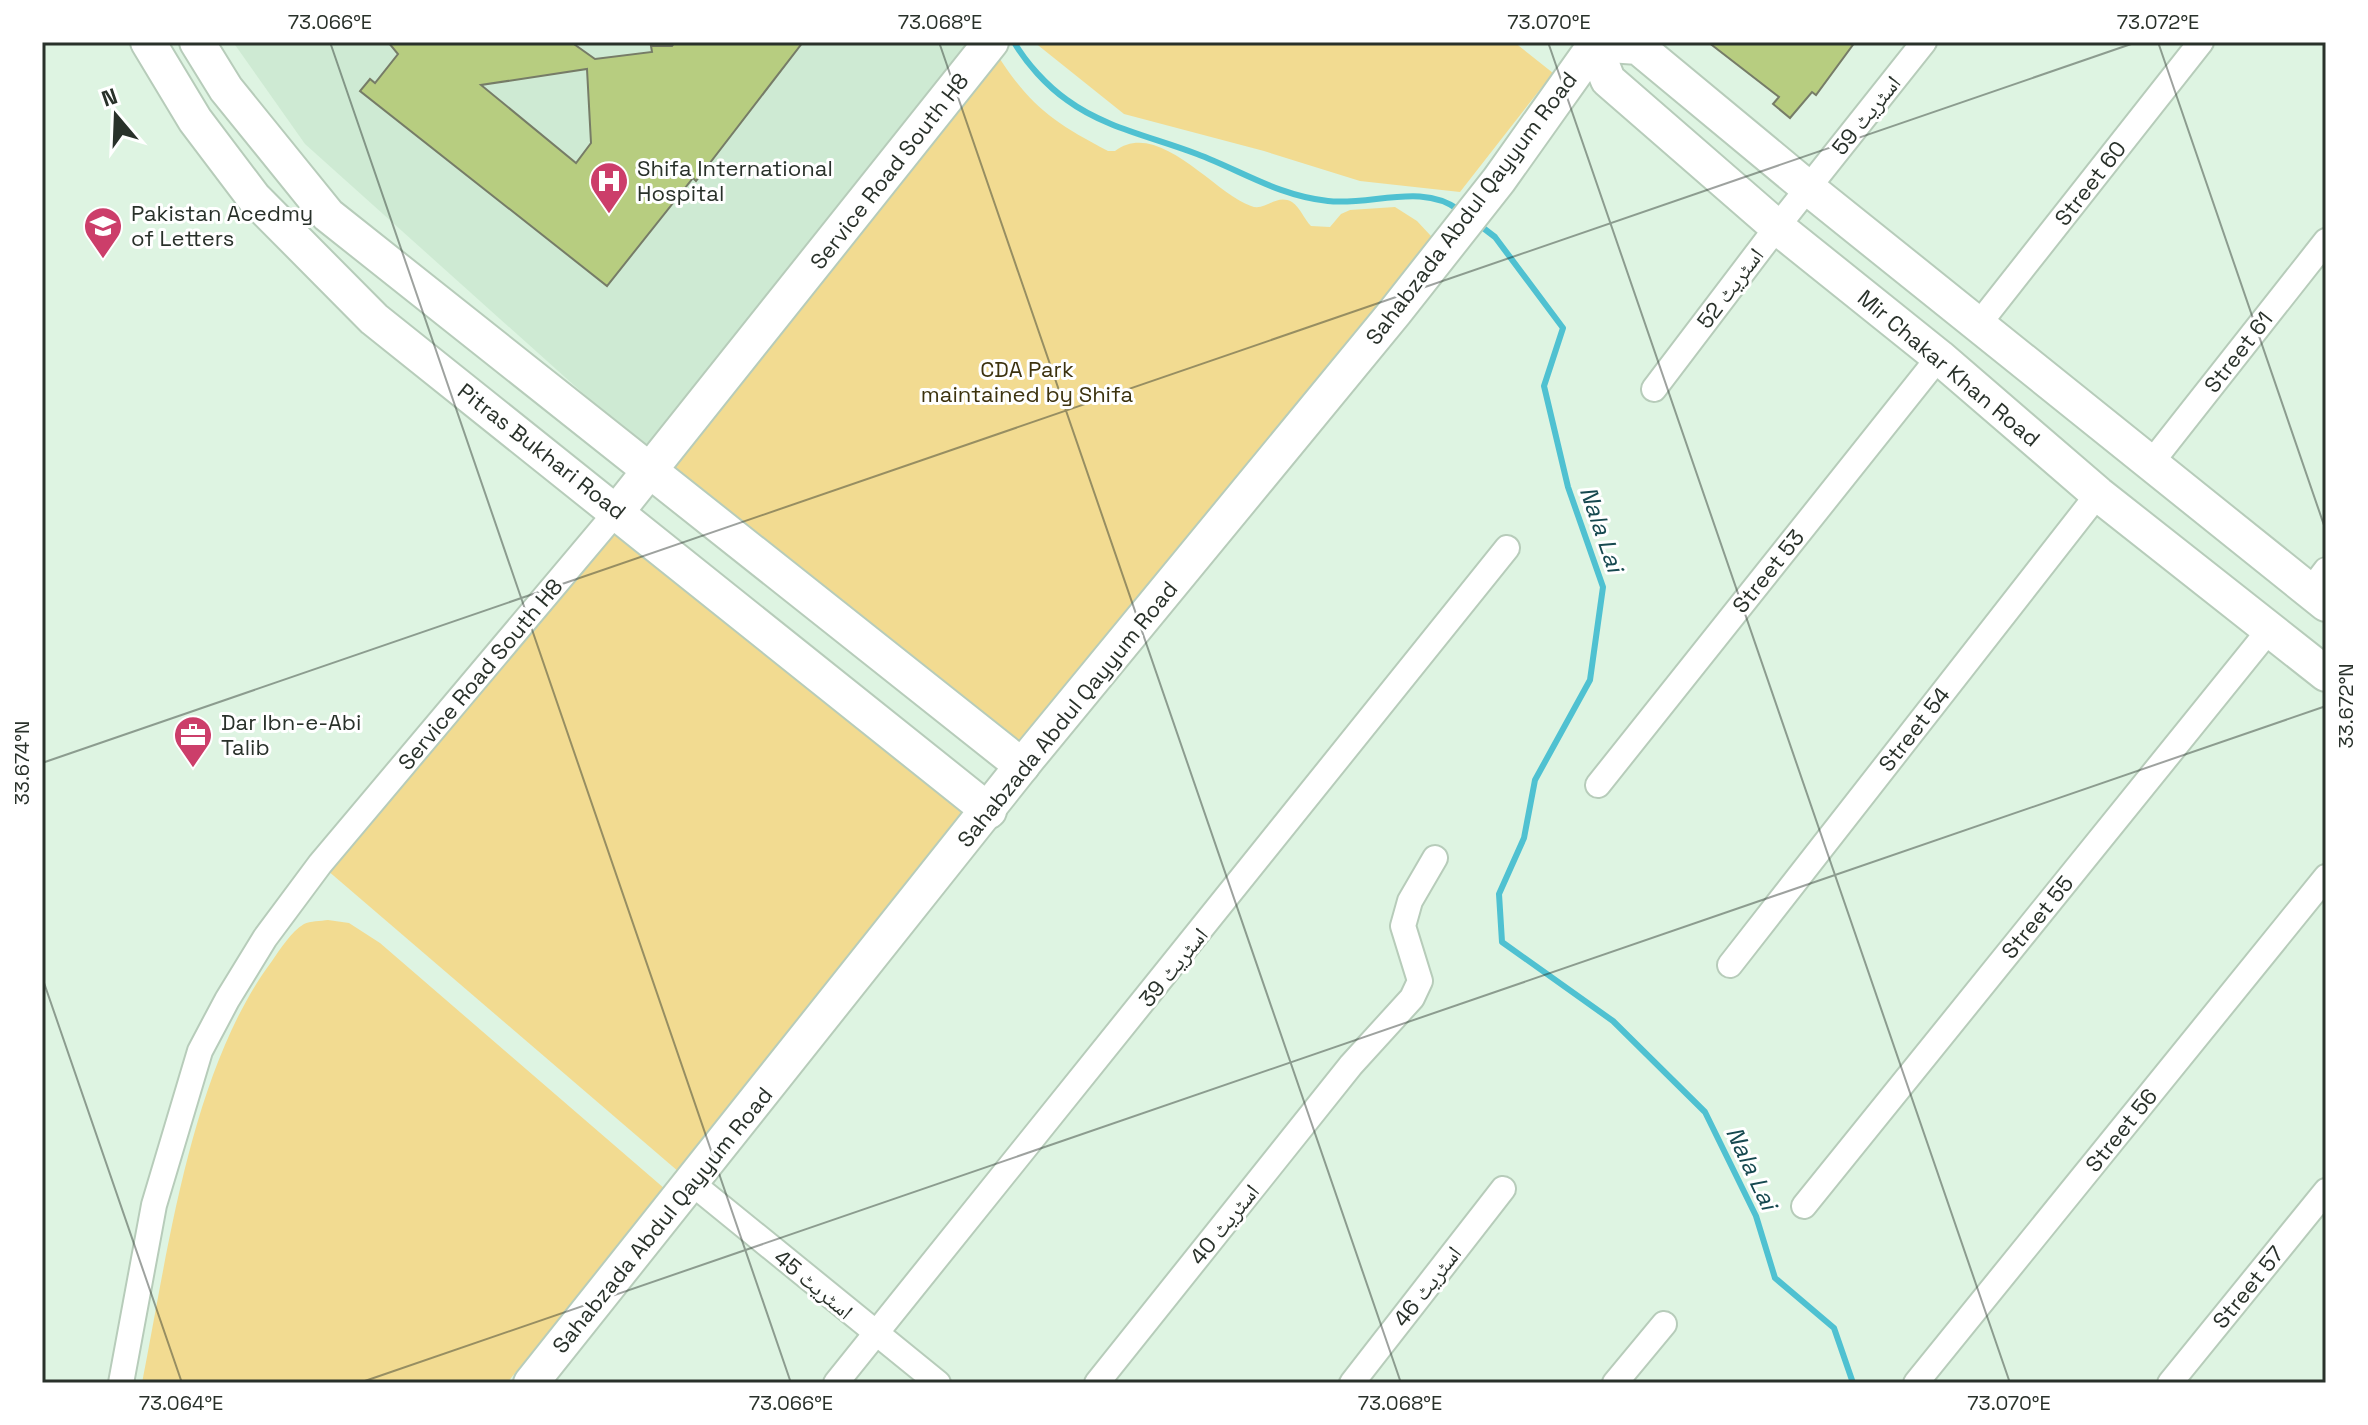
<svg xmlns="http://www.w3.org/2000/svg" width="2368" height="1425" font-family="'Space Grotesk','Noto Naskh Arabic',sans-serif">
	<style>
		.built { fill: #ceead3 }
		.green { fill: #f2db91 }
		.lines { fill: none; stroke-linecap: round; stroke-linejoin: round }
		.stream { stroke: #4fc1d1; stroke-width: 6 }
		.building { fill: #b7cd80; stroke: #767c67; stroke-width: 2; fill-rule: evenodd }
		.street-casing { stroke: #b7ccba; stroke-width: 28 }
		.secondary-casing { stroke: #b7ccba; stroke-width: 38 }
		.street { stroke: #fff; stroke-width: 24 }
		.secondary { stroke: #fff; stroke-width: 34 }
		.ticks { fill: none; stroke: #29312a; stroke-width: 2; stroke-opacity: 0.45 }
		.labels { text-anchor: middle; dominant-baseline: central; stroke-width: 6; stroke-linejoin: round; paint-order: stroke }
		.street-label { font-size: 22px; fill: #29312a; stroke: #fff }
		.poi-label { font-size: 22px; fill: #29312a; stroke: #fff; text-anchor: start }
		.park-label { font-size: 22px; fill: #3c320e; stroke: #fff }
		.water-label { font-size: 24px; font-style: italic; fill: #16484f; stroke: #fff }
		.neatline { fill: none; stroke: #29312a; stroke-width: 3 }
		.ticks-label { font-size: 20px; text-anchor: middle; fill: #29312a }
	</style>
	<rect width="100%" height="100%" fill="#def4e2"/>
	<!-- built -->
	<polygon class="built" points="233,42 963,42 970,48 645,449 305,144"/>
	<!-- green -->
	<g class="green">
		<polygon points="1034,42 1514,42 1553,73 1460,192 1360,181 1264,151 1124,114"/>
		<path d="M990,43c35,58 58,77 118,108h7c43,-33 99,42 136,55 14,6 25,-13 41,-4 8,5 12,17 19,24l19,1 11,-13 9,-4 45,-3 22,14 27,29 -422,516 -371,-295z"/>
		<polygon points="618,510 989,811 693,1184 320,864"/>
		<path d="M328,920l21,3 31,20 285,246 -158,194h-365c26,-132 49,-314 130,-422 9,-13 19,-29 32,-37 6,-3 17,-3 24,-4z"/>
	</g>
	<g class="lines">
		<!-- stream -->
		<g class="stream">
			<path d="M1014,42c12,21 33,44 53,58 38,28 86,37 130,54 45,17 82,42 131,47 43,5 94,-19 131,9"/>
			<polyline points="1478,224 1495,237 1563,328 1544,386 1568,487 1603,587 1590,680 1535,780 1524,838 1499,894 1502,942 1613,1021 1705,1112 1756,1216 1775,1278 1834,1328 1853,1383"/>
		</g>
	</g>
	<!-- building -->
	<g class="building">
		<path d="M388,42h183l24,17 57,-7 -1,-6h21l3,-4h128l-107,139 -3,-3 -86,108 -247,-195 10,-12 5,4 23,-29zM587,69l4,74 -15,20 -95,-78z"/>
		<polygon points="1708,42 1855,42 1816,95 1812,92 1790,118 1773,104 1779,97"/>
	</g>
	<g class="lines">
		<defs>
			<g id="street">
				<polyline points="1978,325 2201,42"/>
				<polyline points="1654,389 1777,227 1924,42"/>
				<polyline points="2151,463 2326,241"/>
				<polyline points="2310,591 2326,570"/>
				<polyline points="1598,785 1939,357"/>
				<polyline points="1730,965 2098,494"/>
				<polyline points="693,1184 938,1383"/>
				<polyline points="1804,1206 2270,629"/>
				<polyline points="121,1383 154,1205 200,1051 227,1000 265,938 320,864 618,510"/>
				<polyline points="836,1383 1507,548"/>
				<polyline points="1097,1383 1351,1065 1412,998 1420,981 1403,926 1410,901 1435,858"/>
				<polyline points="1352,1383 1503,1189"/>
				<polyline points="1615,1383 1664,1324"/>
				<polyline points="1916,1383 2326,877"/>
				<polyline points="2170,1383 2326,1191"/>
			</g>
			<g id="secondary">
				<polyline points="148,42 195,120 254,198 374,319 989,811"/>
				<polyline points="197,42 226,89 328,215 1022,766"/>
				<polyline points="1593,42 1608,80 1777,227 1939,357 2098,494 2326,674"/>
				<polyline points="1596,44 1638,47 1808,188 2326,604"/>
				<polyline points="618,510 991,42"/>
				<polyline points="531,1383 1029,757 1395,312 1499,180 1597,42"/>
			</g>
		</defs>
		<!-- street casing -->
		<use href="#street" class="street-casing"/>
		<!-- secondary casing -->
		<use href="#secondary" class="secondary-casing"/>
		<!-- street -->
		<use href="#street" class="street"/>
		<!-- secondary -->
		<use href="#secondary" class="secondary"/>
	</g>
	<!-- ticks -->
	<path class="ticks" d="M330,42l461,1341M939,42l462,1341M1548,42l462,1341M2158,42l168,489M42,763l2095,-721M42,977l140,406M359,1383l1967,-677"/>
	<!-- icons -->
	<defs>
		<symbol id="hospital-pin" viewBox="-11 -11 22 30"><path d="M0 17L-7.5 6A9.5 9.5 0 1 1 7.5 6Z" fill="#cc3e6a" stroke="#fff"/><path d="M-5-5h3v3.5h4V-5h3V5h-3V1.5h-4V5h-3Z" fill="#fff"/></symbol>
		<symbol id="university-pin" viewBox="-11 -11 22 30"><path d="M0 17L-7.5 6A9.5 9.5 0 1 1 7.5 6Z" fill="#cc3e6a" stroke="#fff"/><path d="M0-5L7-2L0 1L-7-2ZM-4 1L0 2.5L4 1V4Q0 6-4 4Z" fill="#fff"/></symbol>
		<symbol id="office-pin" viewBox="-11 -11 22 30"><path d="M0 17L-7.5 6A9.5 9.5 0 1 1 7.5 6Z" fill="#cc3e6a" stroke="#fff"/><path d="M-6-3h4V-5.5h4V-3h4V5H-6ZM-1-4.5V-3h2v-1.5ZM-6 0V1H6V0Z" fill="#fff"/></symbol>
	</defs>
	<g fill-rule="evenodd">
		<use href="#hospital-pin" x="587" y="159" width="44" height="60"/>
		<use href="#university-pin" x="81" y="204" width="44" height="60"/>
		<use href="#office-pin" x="171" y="713" width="44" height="60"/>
	</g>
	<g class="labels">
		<!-- street labels -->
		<g class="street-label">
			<text transform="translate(1866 115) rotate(-51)">اسٹریٹ 59</text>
			<text transform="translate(889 171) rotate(-52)">Service Road South H8</text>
			<text transform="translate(2090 183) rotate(-52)">Street 60</text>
			<text transform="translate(1471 208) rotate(-53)">Sahabzada Abdul Qayyum Road</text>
			<text transform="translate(1730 288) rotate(-53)">اسٹریٹ 52</text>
			<text transform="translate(2238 352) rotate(-52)">Street 61</text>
			<text transform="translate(1949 368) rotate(40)">Mir Chakar Khan Road</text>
			<text transform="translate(542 451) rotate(38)">Pitras Bukhari Road</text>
			<text transform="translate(1768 571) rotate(-51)">Street 53</text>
			<text transform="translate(480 674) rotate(-50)">Service Road South H8</text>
			<text transform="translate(1067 714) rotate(-51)">Sahabzada Abdul Qayyum Road</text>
			<text transform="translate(1914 729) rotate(-52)">Street 54</text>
			<text transform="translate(2037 917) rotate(-51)">Street 55</text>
			<text transform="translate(1173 967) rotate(-51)">اسٹریٹ 39</text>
			<text transform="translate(2121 1130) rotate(-51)">Street 56</text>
			<text transform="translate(662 1220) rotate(-51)">Sahabzada Abdul Qayyum Road</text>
			<text transform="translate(1224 1224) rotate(-51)">اسٹریٹ 40</text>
			<text transform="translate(814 1284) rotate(40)">اسٹریٹ 45</text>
			<text transform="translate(1427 1286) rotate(-52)">اسٹریٹ 46</text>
			<text transform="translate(2248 1287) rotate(-51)">Street 57</text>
		</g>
		<!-- poi labels -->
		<g class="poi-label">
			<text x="637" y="168">Shifa International<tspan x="637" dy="25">Hospital</tspan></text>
			<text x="131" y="213">Pakistan Acedmy<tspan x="131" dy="25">of Letters</tspan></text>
			<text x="221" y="722">Dar Ibn-e-Abi<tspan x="221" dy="25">Talib</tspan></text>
		</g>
		<!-- park labels -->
		<g class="park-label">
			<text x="1027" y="369">CDA Park<tspan x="1027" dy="25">maintained by Shifa</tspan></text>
		</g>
		<!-- water labels -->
		<g class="water-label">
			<text transform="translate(1602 529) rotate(71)">Nala Lai</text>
			<text transform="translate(1752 1168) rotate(65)">Nala Lai</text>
		</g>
	</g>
	<!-- border -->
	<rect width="2368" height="1425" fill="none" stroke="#ffffff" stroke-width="88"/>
	<!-- north arrow -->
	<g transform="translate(116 116) rotate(341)" stroke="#ffffff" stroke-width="6" paint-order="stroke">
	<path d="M0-6L14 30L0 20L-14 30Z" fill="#29312a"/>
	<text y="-12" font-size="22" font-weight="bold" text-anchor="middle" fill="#29312a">N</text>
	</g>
	<rect x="44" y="44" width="2280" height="1337" class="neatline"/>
	<g class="ticks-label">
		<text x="330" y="29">73.066°E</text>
		<text x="940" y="29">73.068°E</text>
		<text x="1549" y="29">73.070°E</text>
		<text x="2158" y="29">73.072°E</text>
		<text transform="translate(2346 706) rotate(-90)" y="7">33.672°N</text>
		<text transform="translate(22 763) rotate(-90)" y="7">33.674°N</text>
		<text x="181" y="1410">73.064°E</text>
		<text x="791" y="1410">73.066°E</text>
		<text x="1400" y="1410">73.068°E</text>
		<text x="2009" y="1410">73.070°E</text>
	</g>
</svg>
